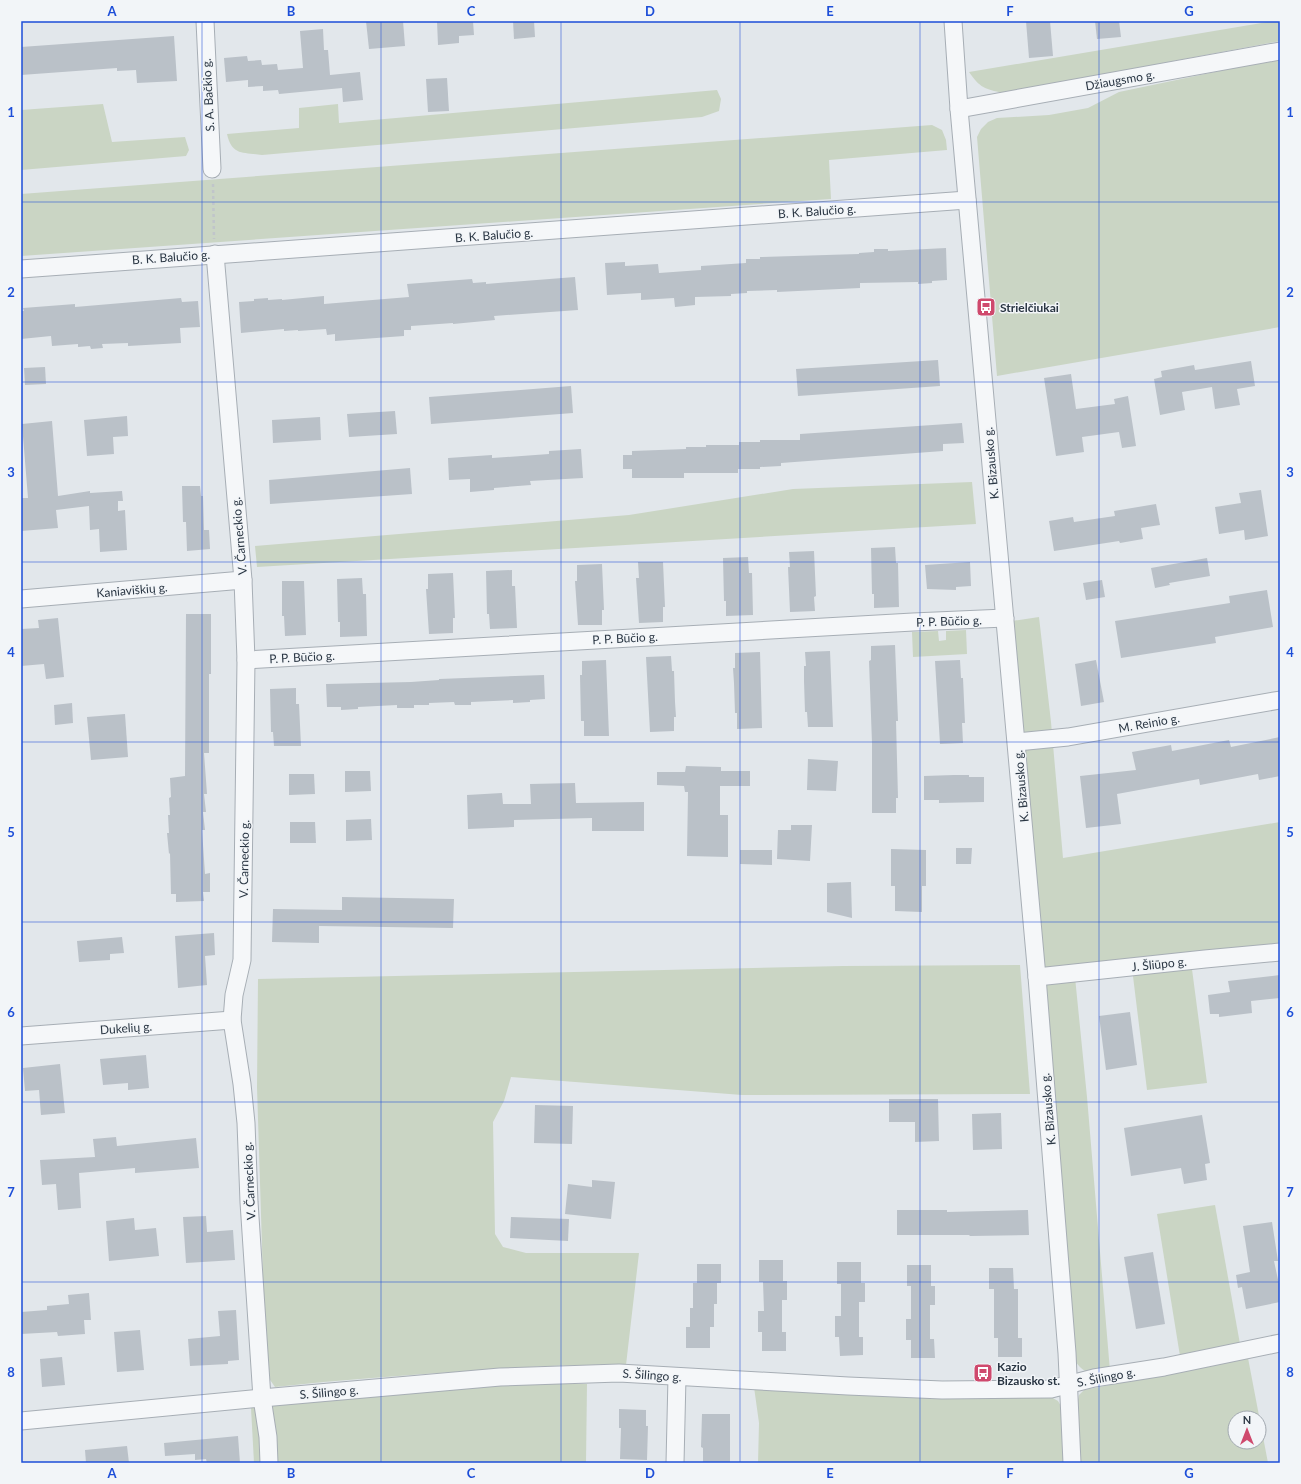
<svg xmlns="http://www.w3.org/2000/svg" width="1301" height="1484" font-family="Lato,sans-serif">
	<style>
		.green { fill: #cad5c4; fill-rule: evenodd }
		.building { fill: #bac1c8 }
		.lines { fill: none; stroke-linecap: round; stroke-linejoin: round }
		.minor-casing { stroke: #a7aeb5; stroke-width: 19 }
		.path { stroke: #c0c5ca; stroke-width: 2.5; stroke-dasharray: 3 3; stroke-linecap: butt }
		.minor { stroke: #f5f7f9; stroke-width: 17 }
		.grid { fill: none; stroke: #1d4ed8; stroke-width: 1; stroke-opacity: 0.55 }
		.labels { text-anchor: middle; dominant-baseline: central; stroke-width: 3; stroke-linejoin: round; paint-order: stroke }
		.street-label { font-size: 12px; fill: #2a3643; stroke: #f2f5f8 }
		.poi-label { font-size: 12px; font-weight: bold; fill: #2a3643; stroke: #f2f5f8; text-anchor: start }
		.neatline { fill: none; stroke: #1d4ed8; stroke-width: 1.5 }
		.grid-label { font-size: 13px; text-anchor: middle; font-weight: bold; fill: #1d4ed8 }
	</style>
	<rect width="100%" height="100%" fill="#e2e7eb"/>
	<!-- green -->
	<g class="green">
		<path d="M1274,21h6v20l-277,52c-18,-4 -23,-5 -34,-21z"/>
		<polygon points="1280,60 1280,327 997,376 977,137 981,129 988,122 997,118 1049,115 1088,108 1119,92 1229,69"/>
		<path d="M717,90l4,9 -2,12 -17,6 -440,38c-19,-3 -30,1 -35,-21l72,-6v-20l39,-4 1,19z"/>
		<polygon points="103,104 112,142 185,137 189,150 186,156 21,170 21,110"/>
		<polygon points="932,125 942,130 946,140 947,150 829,160 831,199 21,256 21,194"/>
		<polygon points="972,482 976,524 257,567 255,546 629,515 793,489"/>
		<path d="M1039,617l12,105 12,136 217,-36v122l-90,10 17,129 -60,7 -16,-130 -57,7 13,130 23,274c-18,2 -23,6 -35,-10l-28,-369 -35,-371z"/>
		<polygon points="966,630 967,654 913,657 912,632 938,631 939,641 946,640 946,631"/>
		<path d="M1020,965l10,129 -288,1 -231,-18 -7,24 -11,21 2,112 8,13 23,6h113l-13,112c-53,-1 -105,2 -157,6 -65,4 -129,9 -194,16l-9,-13 -9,-287 1,-108 585,-13z"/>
		<polygon points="1215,1205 1240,1344 1180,1356 1157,1214"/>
		<path d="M1248,1358l20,105h-188l-2,-63 1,-5 5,-5zM1235,1418h24v24h-24z"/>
		<polygon points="513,1384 587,1384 586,1463 254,1463 251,1408"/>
		<polygon points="754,1387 1051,1397 1058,1401 1062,1408 1064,1463 758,1463 759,1423"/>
	</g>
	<!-- building -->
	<g class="building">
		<polygon points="366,21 403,21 405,46 369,49"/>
		<polygon points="437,21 473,21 474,35 459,36 459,43 438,45"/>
		<polygon points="513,21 534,21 535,37 514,39"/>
		<polygon points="1026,21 1050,21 1053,56 1029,58"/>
		<polygon points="1095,21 1119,21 1121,37 1097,39"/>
		<polygon points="323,29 324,50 328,50 330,75 360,72 363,100 343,102 342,88 279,94 278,90 263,91 263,86 248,87 248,80 226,82 224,58 247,56 248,61 261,60 262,65 277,64 278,70 303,68 300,31"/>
		<polygon points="174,36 177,81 137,83 136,70 117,71 117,68 21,75 21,47"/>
		<polygon points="447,78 449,111 428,112 426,79"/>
		<polygon points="946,248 947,280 932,281 932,283 918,284 918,282 860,283 860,288 777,292 777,290 747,291 747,293 731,294 731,296 695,297 695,305 675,307 674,298 641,300 641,293 607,295 605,263 625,262 625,266 658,264 659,273 701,270 701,266 746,263 746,259 760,259 760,257 859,254 859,253 874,252 874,249 888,249 888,251"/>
		<polygon points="575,277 578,310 494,316 495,320 453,324 453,323 411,326 411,330 404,330 404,336 335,341 335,334 327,335 326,329 298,331 298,330 284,331 284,329 241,333 239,302 254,301 254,299 268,298 268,300 282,299 282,300 324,296 324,304 409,297 407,284 472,279 473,283 486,282 486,284"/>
		<polygon points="181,298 182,302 198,301 200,327 180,328 181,343 128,346 128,343 102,344 103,348 91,349 90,346 78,347 78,344 52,346 51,336 21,339 21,311 24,311 23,308 75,304 75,307"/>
		<polygon points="938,360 940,386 798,396 796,369"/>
		<polygon points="1251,361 1255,386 1237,389 1240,405 1215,409 1212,387 1182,392 1185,410 1160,415 1154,379 1162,377 1161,371 1194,365 1195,370"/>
		<polygon points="45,367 46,384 25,385 24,368"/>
		<polygon points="1071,374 1076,409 1115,404 1114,399 1128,396 1136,446 1122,448 1119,432 1082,437 1084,452 1056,456 1044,378"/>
		<polygon points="571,386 573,413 431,424 429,397"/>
		<polygon points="395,411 397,434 349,437 347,414"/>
		<polygon points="127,416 128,436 113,437 114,454 87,456 84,420"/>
		<polygon points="320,417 321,440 273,443 272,420"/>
		<polygon points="52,421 58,496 90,491 90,493 122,491 123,501 118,501 118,511 125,510 127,550 100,552 99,529 90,530 89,506 56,510 58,528 21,531 21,498 28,498 22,424"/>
		<polygon points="962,423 964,443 943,444 943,451 781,463 781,466 760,467 760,469 738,469 738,473 684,473 684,478 632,478 632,469 623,469 623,455 632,455 632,451 686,449 686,447 706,447 706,445 739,445 739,442 760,442 760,440 800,440 800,434"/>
		<polygon points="581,449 583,478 530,481 531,485 494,488 494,490 470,492 470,479 449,480 448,458 492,455 492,458 549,454 549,451"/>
		<polygon points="410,468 412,494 270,504 269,480"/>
		<polygon points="182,486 200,486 201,496 203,496 204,530 209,530 210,549 187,551 186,522 183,522"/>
		<polygon points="1261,490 1268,536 1245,540 1244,530 1219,534 1215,507 1241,503 1239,493"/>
		<polygon points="1156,504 1160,525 1141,528 1143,539 1120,543 1119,541 1054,551 1049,521 1073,517 1074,522 1115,516 1114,511"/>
		<polygon points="895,547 896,563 898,563 899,607 874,608 874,594 872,594 871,548"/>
		<polygon points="814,551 816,596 814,597 815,611 790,612 788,567 790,567 789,552"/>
		<polygon points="748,557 749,573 752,573 753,615 726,616 726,601 724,601 723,558"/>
		<polygon points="1207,558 1210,576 1169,583 1170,585 1155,588 1151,568"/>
		<polygon points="638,562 663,562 665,607 663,607 663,622 639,623 636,578 639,578"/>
		<polygon points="970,562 971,586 956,587 956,590 927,589 925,565"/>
		<polygon points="602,564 604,610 602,610 602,625 578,625 575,581 577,581 577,565"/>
		<polygon points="512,570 512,586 515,586 517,628 490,629 489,614 487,614 486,571"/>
		<polygon points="453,573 455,618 453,618 453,633 429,634 426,589 428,589 428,574"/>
		<polygon points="362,578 363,594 366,594 367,636 340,637 340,622 338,622 337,579"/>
		<polygon points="1102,580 1105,597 1086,600 1083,583"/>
		<polygon points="282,581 304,581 306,635 285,636 284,616 282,616"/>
		<polygon points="1267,590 1273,627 1215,637 1216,643 1121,658 1115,621 1230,603 1229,596"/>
		<polygon points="186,614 211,614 211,674 209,674 209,753 204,753 207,794 204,794 206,812 203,812 205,830 202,830 205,874 210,873 210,892 203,892 204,901 176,902 176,894 171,894 170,853 169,854 167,833 169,833 168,815 170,815 169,798 171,797 170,778 185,776"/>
		<polygon points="58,618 64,677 46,679 44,664 21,666 21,629 39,628 38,620"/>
		<polygon points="895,645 898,721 896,721 898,798 896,798 896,813 872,813 872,743 869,661 871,660 871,646"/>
		<polygon points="830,651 833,727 808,727 807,712 805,712 804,681 804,666 806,666 805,652"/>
		<polygon points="760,652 762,728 737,729 737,713 735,713 734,683 733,668 735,668 735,653"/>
		<polygon points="671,656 672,671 674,671 675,702 676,717 674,717 674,731 650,732 646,657"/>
		<polygon points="606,660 609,736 584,736 584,721 581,721 580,675 582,675 582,661"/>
		<polygon points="960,660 961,678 963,678 965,723 962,723 963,743 940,744 935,661"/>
		<polygon points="1096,660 1104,702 1081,706 1075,664"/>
		<polygon points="544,675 545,699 530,700 530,702 513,703 513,700 471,702 471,705 455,705 454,702 429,703 429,705 414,705 414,708 397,708 397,705 358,707 358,709 341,710 341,707 327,707 326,684 411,682 439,680 439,679"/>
		<polygon points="296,688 296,704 299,704 301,746 274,746 273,732 271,732 270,689"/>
		<polygon points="72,703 73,723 55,725 54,705"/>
		<polygon points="125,714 128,757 91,760 87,717"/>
		<polygon points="1280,737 1280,776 1259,780 1258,774 1200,785 1199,779 1117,794 1121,824 1086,828 1080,776 1136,770 1132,752 1171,745 1172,751 1229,740 1231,747"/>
		<polygon points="808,759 838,761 836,791 807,790"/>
		<polygon points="686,766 721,767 721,771 750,771 750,786 720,786 720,815 728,815 728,857 687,856 688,792 685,792 684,786 657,785 657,772 685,772"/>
		<polygon points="345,771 370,771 371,791 345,792"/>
		<polygon points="289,774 314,774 315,794 289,795"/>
		<polygon points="954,775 969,775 969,777 984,777 984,802 939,803 939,800 924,800 924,776"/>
		<polygon points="575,783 576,803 644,802 644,831 592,831 592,818 514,820 514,827 468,829 467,795 502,793 503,804 531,804 530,784"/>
		<polygon points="371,819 372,840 346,841 346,820"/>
		<polygon points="290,822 315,822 316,843 290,843"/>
		<polygon points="791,825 812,825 810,861 777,859 778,830 791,830"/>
		<polygon points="956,848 972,848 971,864 956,864"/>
		<polygon points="891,849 926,850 926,886 922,886 922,912 895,911 895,886 891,886"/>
		<polygon points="740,850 772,850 772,865 740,864"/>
		<polygon points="851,882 852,918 827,912 827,883"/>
		<polygon points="342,897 454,899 453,928 319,926 319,943 272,942 273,909 342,910"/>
		<polygon points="214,933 215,955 205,956 207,985 178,988 175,936"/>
		<polygon points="122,937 124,953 110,954 110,960 79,962 77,941"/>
		<polygon points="1280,975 1280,998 1251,1001 1252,1013 1219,1017 1219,1014 1210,1014 1208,995 1230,992 1228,981"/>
		<polygon points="1130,1012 1137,1065 1106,1070 1099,1016"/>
		<polygon points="146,1055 149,1088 128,1090 128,1083 103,1085 100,1059"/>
		<polygon points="60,1064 65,1113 41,1115 39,1090 25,1091 23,1068"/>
		<polygon points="889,1099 938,1099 939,1141 915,1142 915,1122 889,1122"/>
		<polygon points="535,1105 573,1106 572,1144 534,1143"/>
		<polygon points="1001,1113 1002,1149 973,1150 972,1114"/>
		<polygon points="1202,1115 1210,1163 1205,1164 1207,1180 1184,1184 1181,1168 1131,1176 1124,1128"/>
		<polygon points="116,1137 117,1146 196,1138 199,1168 135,1173 135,1168 79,1173 81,1208 58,1210 56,1184 42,1185 40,1160 95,1157 93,1139"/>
		<polygon points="592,1180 615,1182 611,1219 565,1214 568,1184 592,1187"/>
		<polygon points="897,1210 947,1210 947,1212 1028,1210 1029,1235 970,1236 969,1235 897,1235"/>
		<polygon points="206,1216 207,1232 233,1230 235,1260 186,1263 183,1217"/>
		<polygon points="511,1217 569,1219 568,1241 510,1238"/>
		<polygon points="134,1218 135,1230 156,1228 159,1256 109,1261 106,1221"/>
		<polygon points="1272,1222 1278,1261 1274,1261 1280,1289 1280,1302 1246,1309 1242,1287 1238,1288 1236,1275 1250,1272 1243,1226"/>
		<polygon points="1153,1252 1165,1324 1136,1329 1124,1257"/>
		<polygon points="759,1260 783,1260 783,1281 787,1281 787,1300 782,1300 782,1332 786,1332 786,1351 762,1351 762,1332 758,1332 758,1311 764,1311 763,1282 759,1282"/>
		<polygon points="837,1262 861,1262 861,1283 865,1283 865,1302 859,1302 859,1337 863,1337 863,1355 840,1356 839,1337 835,1337 835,1316 841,1316 841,1284 837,1284"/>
		<polygon points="697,1264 721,1264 721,1283 717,1283 717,1304 714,1304 714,1327 710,1327 710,1348 686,1348 686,1327 690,1327 690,1308 693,1308 693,1283 697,1283"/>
		<polygon points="907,1265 931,1265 931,1286 935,1286 935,1305 930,1305 930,1339 934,1339 935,1358 911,1358 911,1340 906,1340 906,1319 911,1319 911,1286 907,1286"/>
		<polygon points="989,1268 1013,1268 1014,1289 1018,1289 1018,1338 1022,1338 1022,1357 998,1357 998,1338 994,1338 994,1289 989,1289"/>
		<polygon points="89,1293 91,1320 84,1320 85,1334 58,1336 57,1332 21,1334 21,1312 47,1310 47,1306 69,1304 68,1295"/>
		<polygon points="236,1310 239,1360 228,1361 228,1364 190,1366 188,1339 220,1336 218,1311"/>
		<polygon points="140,1330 144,1370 117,1372 114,1332"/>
		<polygon points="62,1357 65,1385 42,1387 40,1359"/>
		<polygon points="619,1409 646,1410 646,1426 648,1426 647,1460 620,1459 621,1428 619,1428"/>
		<polygon points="702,1414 730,1414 730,1463 703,1463 703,1448 701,1447"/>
		<polygon points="238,1436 240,1463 207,1463 206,1459 195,1460 195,1454 165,1456 164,1443"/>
		<polygon points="127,1446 129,1463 86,1463 85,1450"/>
	</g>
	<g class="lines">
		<defs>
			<g id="minor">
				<polyline points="205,21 212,169"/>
				<polyline points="953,21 959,109 1037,977 1067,1353 1072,1463"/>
				<polyline points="959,109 1280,51"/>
				<polyline points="215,254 243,580 246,660 242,960 234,995 232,1020 242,1084 246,1123 249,1202 262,1398 268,1437 269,1463"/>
				<polyline points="21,269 967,200"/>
				<polyline points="21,599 243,580"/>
				<polyline points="246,660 913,622 1005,618"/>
				<polyline points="1017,742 1068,737 1280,700"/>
				<polyline points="1037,977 1205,959 1280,952"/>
				<polyline points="21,1036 232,1020"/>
				<polyline points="21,1421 262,1398 500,1377 619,1373 848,1386 942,1390 1051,1389 1094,1378 1164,1367 1280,1343"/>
				<polyline points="675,1463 677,1377"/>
			</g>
		</defs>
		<!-- minor casing -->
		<use href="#minor" class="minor-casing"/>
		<!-- path -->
		<polyline class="path" points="213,184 214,239"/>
		<!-- minor -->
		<use href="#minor" class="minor"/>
	</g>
	<!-- grid -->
	<path class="grid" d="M202,21v1442M381,21v1442M561,21v1442M740,21v1442M920,21v1442M1099,21v1442M21,202h1259M21,382h1259M21,562h1259M21,742h1259M21,922h1259M21,1102h1259M21,1282h1259"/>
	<!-- icons -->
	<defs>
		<symbol id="bus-square" viewBox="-11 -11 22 22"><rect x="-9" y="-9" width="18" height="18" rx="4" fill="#cf496d" stroke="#f2f5f8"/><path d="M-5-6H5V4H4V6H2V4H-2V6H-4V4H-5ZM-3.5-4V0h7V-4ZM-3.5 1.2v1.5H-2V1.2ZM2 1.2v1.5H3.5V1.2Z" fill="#fff"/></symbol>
	</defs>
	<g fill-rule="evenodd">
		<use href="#bus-square" x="975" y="296" width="22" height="22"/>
		<use href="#bus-square" x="972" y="1362" width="22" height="22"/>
	</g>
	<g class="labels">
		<!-- street labels -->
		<g class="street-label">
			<text transform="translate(1120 80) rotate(-10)">Džiaugsmo g.</text>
			<text transform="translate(208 95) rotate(-93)">S. A. Bačkio g.</text>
			<text transform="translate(817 211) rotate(-4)">B. K. Balučio g.</text>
			<text transform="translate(494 235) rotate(-4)">B. K. Balučio g.</text>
			<text transform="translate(171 257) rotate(-4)">B. K. Balučio g.</text>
			<text transform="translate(991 463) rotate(-95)">K. Bizausko g.</text>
			<text transform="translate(239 536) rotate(-95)">V. Čarneckio g.</text>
			<text transform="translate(132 590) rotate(-5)">Kaniaviškių g.</text>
			<text transform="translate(949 621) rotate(-2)">P. P. Būčio g.</text>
			<text transform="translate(625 638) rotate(-3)">P. P. Būčio g.</text>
			<text transform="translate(302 657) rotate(-3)">P. P. Būčio g.</text>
			<text transform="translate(1149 723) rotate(-10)">M. Reinio g.</text>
			<text transform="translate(1021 786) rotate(-95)">K. Bizausko g.</text>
			<text transform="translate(244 859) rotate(-89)">V. Čarneckio g.</text>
			<text transform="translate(1159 964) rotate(-6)">J. Šliūpo g.</text>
			<text transform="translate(126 1028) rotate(-4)">Dukelių g.</text>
			<text transform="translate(1048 1109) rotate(-95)">K. Bizausko g.</text>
			<text transform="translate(249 1181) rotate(-93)">V. Čarneckio g.</text>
			<text transform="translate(652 1375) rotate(4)">S. Šilingo g.</text>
			<text transform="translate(1106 1377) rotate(-11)">S. Šilingo g.</text>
			<text transform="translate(329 1392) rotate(-5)">S. Šilingo g.</text>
		</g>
		<!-- poi labels -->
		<g class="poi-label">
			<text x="1000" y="307">Strielčiukai</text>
			<text x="997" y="1366">Kazio<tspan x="997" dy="14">Bizausko st.</tspan></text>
		</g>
	</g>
	<!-- border -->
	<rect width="1301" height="1484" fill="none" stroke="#f2f5f8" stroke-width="44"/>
	<!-- north arrow -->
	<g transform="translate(1247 1430)"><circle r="19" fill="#f2f5f8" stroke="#a2a9b0"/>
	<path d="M0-3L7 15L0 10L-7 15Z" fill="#cf496d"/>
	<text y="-6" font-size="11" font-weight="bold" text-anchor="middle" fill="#2a3643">N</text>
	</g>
	<rect x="22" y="22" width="1257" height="1440" class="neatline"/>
	<g class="grid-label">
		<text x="112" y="16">A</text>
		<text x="291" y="16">B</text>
		<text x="471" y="16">C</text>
		<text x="650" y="16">D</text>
		<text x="830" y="16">E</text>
		<text x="1010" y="16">F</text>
		<text x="1189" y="16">G</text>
		<text x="11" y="117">1</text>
		<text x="1290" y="117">1</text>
		<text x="11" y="297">2</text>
		<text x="1290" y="297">2</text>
		<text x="11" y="477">3</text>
		<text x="1290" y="477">3</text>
		<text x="11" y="657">4</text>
		<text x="1290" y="657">4</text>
		<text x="11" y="837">5</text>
		<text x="1290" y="837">5</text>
		<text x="11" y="1017">6</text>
		<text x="1290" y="1017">6</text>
		<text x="11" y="1197">7</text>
		<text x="1290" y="1197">7</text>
		<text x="11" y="1377">8</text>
		<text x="1290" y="1377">8</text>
		<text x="112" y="1478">A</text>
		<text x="291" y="1478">B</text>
		<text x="471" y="1478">C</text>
		<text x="650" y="1478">D</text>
		<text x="830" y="1478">E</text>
		<text x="1010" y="1478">F</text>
		<text x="1189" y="1478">G</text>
	</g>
</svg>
